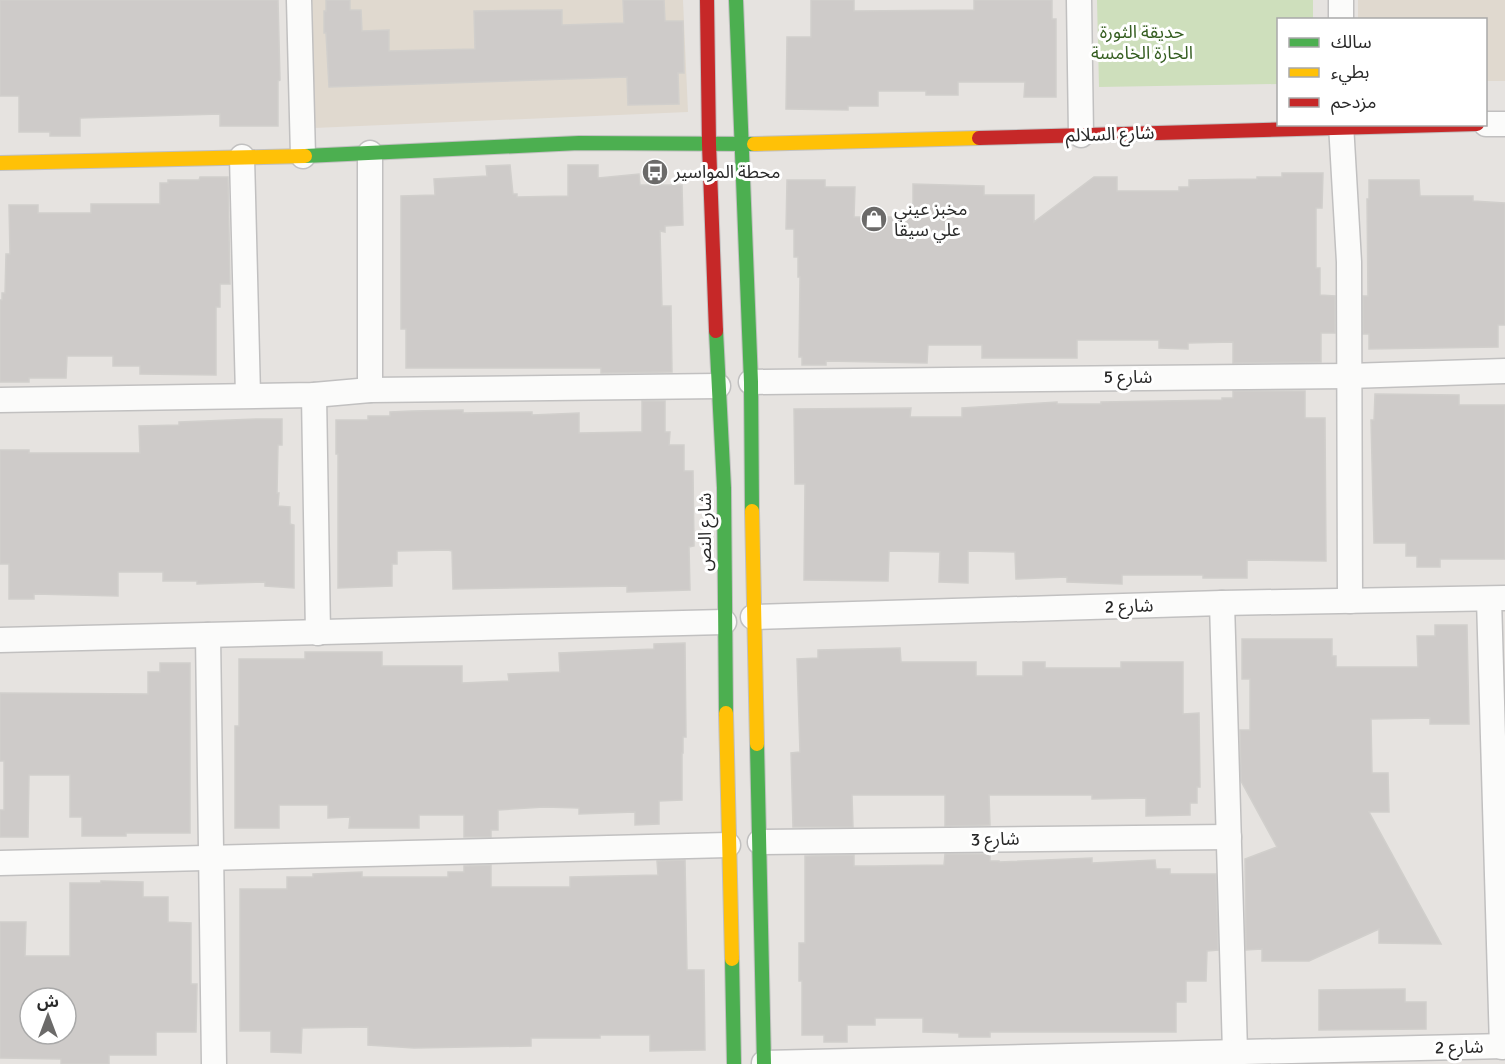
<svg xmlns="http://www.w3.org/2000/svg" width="1505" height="1064" font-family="Signika,'Noto Sans Arabic',sans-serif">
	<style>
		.education { fill: #e0d9cf }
		.green { fill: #cedfbc }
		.building { fill: #cecbc9; stroke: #d1cfcc; stroke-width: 1.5; fill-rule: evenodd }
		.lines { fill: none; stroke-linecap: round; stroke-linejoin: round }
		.street-casing { stroke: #c1c0c0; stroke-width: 27 }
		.fast-casing { stroke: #c1c0c0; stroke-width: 16 }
		.slow-casing { stroke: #c1c0c0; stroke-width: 16 }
		.jam-casing { stroke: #c1c0c0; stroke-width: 16 }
		.street { stroke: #fbfbfa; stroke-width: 24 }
		.fast { stroke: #4caf50; stroke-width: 14 }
		.slow { stroke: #ffc107; stroke-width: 14 }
		.jam { stroke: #c62828; stroke-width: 14 }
		.labels { text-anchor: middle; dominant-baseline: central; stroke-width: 6; stroke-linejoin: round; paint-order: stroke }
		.park-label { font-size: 18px; fill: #355e21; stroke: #fff }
		.street-label { font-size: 18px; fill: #292929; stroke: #fff }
		.poi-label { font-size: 18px; fill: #292929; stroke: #fff; text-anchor: start }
	</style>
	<rect width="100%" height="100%" fill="#e6e3e0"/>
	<!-- education -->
	<g class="education">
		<polygon points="312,0 683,0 688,112 314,128"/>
		<polygon points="1358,0 1505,0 1505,81 1486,81 1486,20 1358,19"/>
	</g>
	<!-- green -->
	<polygon class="green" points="1097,0 1313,0 1313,19 1278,20 1278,84 1099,87"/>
	<!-- building -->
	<g class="building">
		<polygon points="0,0 278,0 280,80 278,81 278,126 220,126 220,114 80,118 80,136 50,136 50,132 19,132 19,96 0,96"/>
		<polygon points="326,0 350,0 350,10 361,10 362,31 389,30 389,51 475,49 474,11 562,10 562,25 624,23 623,0 664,0 665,21 683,21 684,73 678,73 679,104 628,105 627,77 329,87 326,33 324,33 324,11 326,11"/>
		<polygon points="811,0 854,0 854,11 974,10 974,0 1052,0 1052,19 1056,19 1056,97 1024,97 1025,82 958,82 958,95 926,95 926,91 878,91 878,106 848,106 848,110 786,109 787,37 811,37"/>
		<polygon points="510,165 513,194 517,194 517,197 568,196 568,165 598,165 598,178 639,174 640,185 682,185 683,225 665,226 665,232 660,231 662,306 671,306 672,372 601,373 601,368 406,368 406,329 401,329 401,196 435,195 434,179 487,176 486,166"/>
		<polygon points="1282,173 1323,173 1322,208 1316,208 1316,268 1320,268 1320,295 1335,296 1335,333 1321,333 1321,362 1233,363 1233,342 1188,343 1188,349 1159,348 1159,340 1077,340 1077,358 982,358 982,345 928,345 927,363 826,361 826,365 802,365 802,357 799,357 800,277 798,277 798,257 794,257 794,229 786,229 787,180 825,180 825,187 855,187 854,217 913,217 913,184 984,186 984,195 1034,195 1034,222 1094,177 1117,177 1117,191 1179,191 1179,187 1189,187 1189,180 1257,179 1257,177 1282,177"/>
		<polygon points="200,177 228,177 230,284 220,284 220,307 216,307 216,375 140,374 140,366 113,366 113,356 67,356 66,378 29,378 29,382 0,382 0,300 2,300 2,293 5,293 6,254 10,254 9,205 38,205 38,213 91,213 91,204 160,204 160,183 168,183 168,180 199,180"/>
		<polygon points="1369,180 1419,180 1420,196 1473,196 1473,201 1505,203 1505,325 1498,325 1498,347 1369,349 1369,334 1363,334 1363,296 1368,296 1367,199 1369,199"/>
		<polygon points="1233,391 1305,391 1305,418 1325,418 1326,561 1247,560 1247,578 1203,578 1203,575 1122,575 1122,584 1067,582 1067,577 1016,579 1015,552 968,551 968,583 939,582 940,552 889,551 888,581 804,580 805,484 795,484 794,409 911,408 910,417 962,417 962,408 1057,402 1057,404 1101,404 1101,402 1222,400 1222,398 1233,398"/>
		<polygon points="1375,394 1459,395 1459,405 1505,405 1505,559 1440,559 1440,567 1417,567 1417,556 1406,556 1406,543 1374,543 1371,420 1374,420"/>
		<polygon points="642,401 665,401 665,432 670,432 669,445 684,445 684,471 693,471 694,546 689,547 690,590 627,592 627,586 453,589 452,551 448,550 397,551 397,564 392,564 392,586 338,588 338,454 336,454 336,420 368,420 368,416 390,416 390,412 412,411 463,410 463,413 532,412 532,415 579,413 579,433 635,432 642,432"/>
		<polygon points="256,419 282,419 282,445 278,445 277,493 279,493 278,506 290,507 290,524 294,525 294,588 265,586 265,582 197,584 197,581 163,581 163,572 118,572 118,596 34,594 34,599 9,599 9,564 0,564 0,450 29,450 29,453 140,453 139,426 179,425 179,422"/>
		<polygon points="1435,625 1467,625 1469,724 1430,724 1430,718 1371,719 1372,773 1388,773 1389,812 1369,812 1441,944 1379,943 1379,929 1309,961 1262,961 1262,949 1246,950 1245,859 1277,847 1241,781 1240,730 1250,730 1250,679 1242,679 1242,639 1332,639 1332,656 1336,656 1336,667 1418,667 1417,636 1435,636"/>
		<polygon points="685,643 686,737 683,737 683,753 682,753 682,800 659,801 659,824 635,825 635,812 579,814 579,808 544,807 498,810 498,830 491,830 491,837 464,837 464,815 419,815 419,828 349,828 350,817 328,818 328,805 279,805 279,828 235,828 235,726 239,726 239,659 305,659 305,652 382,652 382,666 462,666 462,683 509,681 508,674 560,672 559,653 654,649 654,644"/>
		<polygon points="900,648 901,662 976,662 976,676 1023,676 1023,662 1045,662 1045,668 1121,668 1121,662 1183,662 1183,714 1199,713 1200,787 1197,787 1197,803 1190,803 1190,815 1146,816 1146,798 1092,799 1092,795 989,795 990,825 945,826 945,795 852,795 853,827 793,827 791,753 800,752 797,659 818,658 818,650"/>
		<polygon points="160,663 190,663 190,833 126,833 126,836 82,836 82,817 70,817 70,775 29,775 28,837 0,837 0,810 4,810 4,761 0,761 0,693 148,694 148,672 160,672"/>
		<polygon points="945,854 990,854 990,861 999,861 999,862 1092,858 1092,863 1155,860 1156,869 1170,869 1170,874 1216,874 1218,950 1207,951 1206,981 1186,981 1186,1002 1176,1002 1176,1032 990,1032 990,1037 959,1037 959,1033 923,1032 923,1018 875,1018 875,1025 847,1025 847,1042 824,1042 824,1035 802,1035 802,981 799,981 799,943 805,943 805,856 854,855 854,866 875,866 944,865"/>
		<polygon points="685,860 687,970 704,970 705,1050 650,1051 650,1035 600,1035 600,1038 531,1038 531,1046 414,1048 368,1045 368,1027 302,1028 301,1053 271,1052 271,1031 240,1031 240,889 287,889 287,877 313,877 313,874 362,872 362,877 448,877 448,872 464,872 464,866 491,865 491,887 570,887 570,877 658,875 657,861"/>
		<path d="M101,881l42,1v15h25v25l23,1v61h6l-1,48h-40v23h-47v9h-48v-5l-61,-1v-136h26l-1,34h45v-73h31zM30,998h36v36h-36z"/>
		<polygon points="1405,989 1405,1002 1426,1002 1426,1029 1319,1030 1319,990"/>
	</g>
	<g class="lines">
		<defs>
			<g id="street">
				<polyline points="299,0 303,156"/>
				<polyline points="1079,0 1081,135"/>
				<polyline points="1341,0 1341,20"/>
				<polyline points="1341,124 1349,262 1350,601"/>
				<polyline points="1486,124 1505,124"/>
				<polyline points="370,153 370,390"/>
				<polyline points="242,157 248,395"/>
				<polyline points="751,382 1349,376 1505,371"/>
				<polyline points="314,395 318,633"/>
				<polyline points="0,400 314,395 370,390 718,386"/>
				<polyline points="1489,599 1502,1047"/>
				<polyline points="1222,603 1235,1052"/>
				<polyline points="753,617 1222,603 1505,598"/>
				<polyline points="208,635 214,1064"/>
				<polyline points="0,640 724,622"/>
				<polyline points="760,842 1229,837"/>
				<polyline points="0,863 728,845"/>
				<polyline points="764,1063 1505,1046"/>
			</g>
			<g id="fast">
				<polyline points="736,0 751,382 752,511"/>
				<polyline points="305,156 579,143 754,144"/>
				<polyline points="716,331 724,488 726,713"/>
				<polyline points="757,744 764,1064"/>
				<polyline points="732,959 734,1064"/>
			</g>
			<g id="slow">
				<polyline points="754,144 979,138"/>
				<polyline points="0,163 305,156"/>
				<polyline points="752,511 757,744"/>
				<polyline points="726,713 732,959"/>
			</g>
			<g id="jam">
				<polyline points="707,0 709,144 716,331"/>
				<polyline points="979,138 1477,124"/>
			</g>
		</defs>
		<!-- street casing -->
		<use href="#street" class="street-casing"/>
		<!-- fast casing -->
		<use href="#fast" class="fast-casing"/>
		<!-- slow casing -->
		<use href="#slow" class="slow-casing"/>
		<!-- jam casing -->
		<use href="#jam" class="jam-casing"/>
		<!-- street -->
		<use href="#street" class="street"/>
		<!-- fast -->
		<use href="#fast" class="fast"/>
		<!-- slow -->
		<use href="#slow" class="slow"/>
		<!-- jam -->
		<use href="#jam" class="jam"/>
	</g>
	<!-- icons -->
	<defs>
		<symbol id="bus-disc" viewBox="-11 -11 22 22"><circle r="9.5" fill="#6b6a69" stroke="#fff"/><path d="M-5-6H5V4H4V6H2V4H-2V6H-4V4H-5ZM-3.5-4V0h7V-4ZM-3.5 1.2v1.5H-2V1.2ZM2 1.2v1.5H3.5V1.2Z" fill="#fff"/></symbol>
		<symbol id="shop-disc" viewBox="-11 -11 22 22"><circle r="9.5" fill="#6b6a69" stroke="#fff"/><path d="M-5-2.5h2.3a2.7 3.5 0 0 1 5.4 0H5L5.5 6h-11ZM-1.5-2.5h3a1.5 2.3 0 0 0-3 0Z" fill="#fff"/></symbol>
	</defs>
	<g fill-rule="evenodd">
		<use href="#bus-disc" x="640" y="157" width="30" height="30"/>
		<use href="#shop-disc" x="859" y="204" width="30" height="30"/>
	</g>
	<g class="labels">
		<!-- park labels -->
		<g class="park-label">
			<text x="1142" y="32">حديقة الثورة<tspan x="1142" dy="21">الحارة الخامسة</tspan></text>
		</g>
		<!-- street labels -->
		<g class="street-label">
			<text transform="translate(1110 134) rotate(-2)">شارع السلالم</text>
			<text x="1128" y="377">شارع 5</text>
			<text transform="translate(705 532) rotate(-90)">شارع النص</text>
			<text transform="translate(1129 606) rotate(-2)">شارع 2</text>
			<text transform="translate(995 839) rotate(-1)">شارع 3</text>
			<text transform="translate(1459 1047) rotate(-1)">شارع 2</text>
		</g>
		<!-- poi labels -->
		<g class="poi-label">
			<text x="674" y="172">محطة المواسير</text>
			<text x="894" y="209">مخبز عيني<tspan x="894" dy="21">علي سيقا</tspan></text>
		</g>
	</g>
	<!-- legend -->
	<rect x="1277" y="18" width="210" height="108" fill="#ffffff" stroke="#a9a9a9" stroke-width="1.5"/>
	<rect x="1289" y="38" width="30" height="9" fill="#4caf50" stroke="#a9a9a9" stroke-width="1.5"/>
	<text x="1331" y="48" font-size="18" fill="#292929">سالك</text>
	<rect x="1289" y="68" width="30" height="9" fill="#ffc107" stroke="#a9a9a9" stroke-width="1.5"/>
	<text x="1331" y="78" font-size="18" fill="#292929">بطيء</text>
	<rect x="1289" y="98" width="30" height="9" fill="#c62828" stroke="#a9a9a9" stroke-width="1.5"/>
	<text x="1331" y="108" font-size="18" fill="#292929">مزدحم</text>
	<!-- north arrow -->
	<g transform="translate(48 1016)"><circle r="28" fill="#ffffff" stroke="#a9a9a9" stroke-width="1.5"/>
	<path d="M0-4.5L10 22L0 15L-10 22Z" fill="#6b6a69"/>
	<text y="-9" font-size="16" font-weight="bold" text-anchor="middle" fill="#292929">ش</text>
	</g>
</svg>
